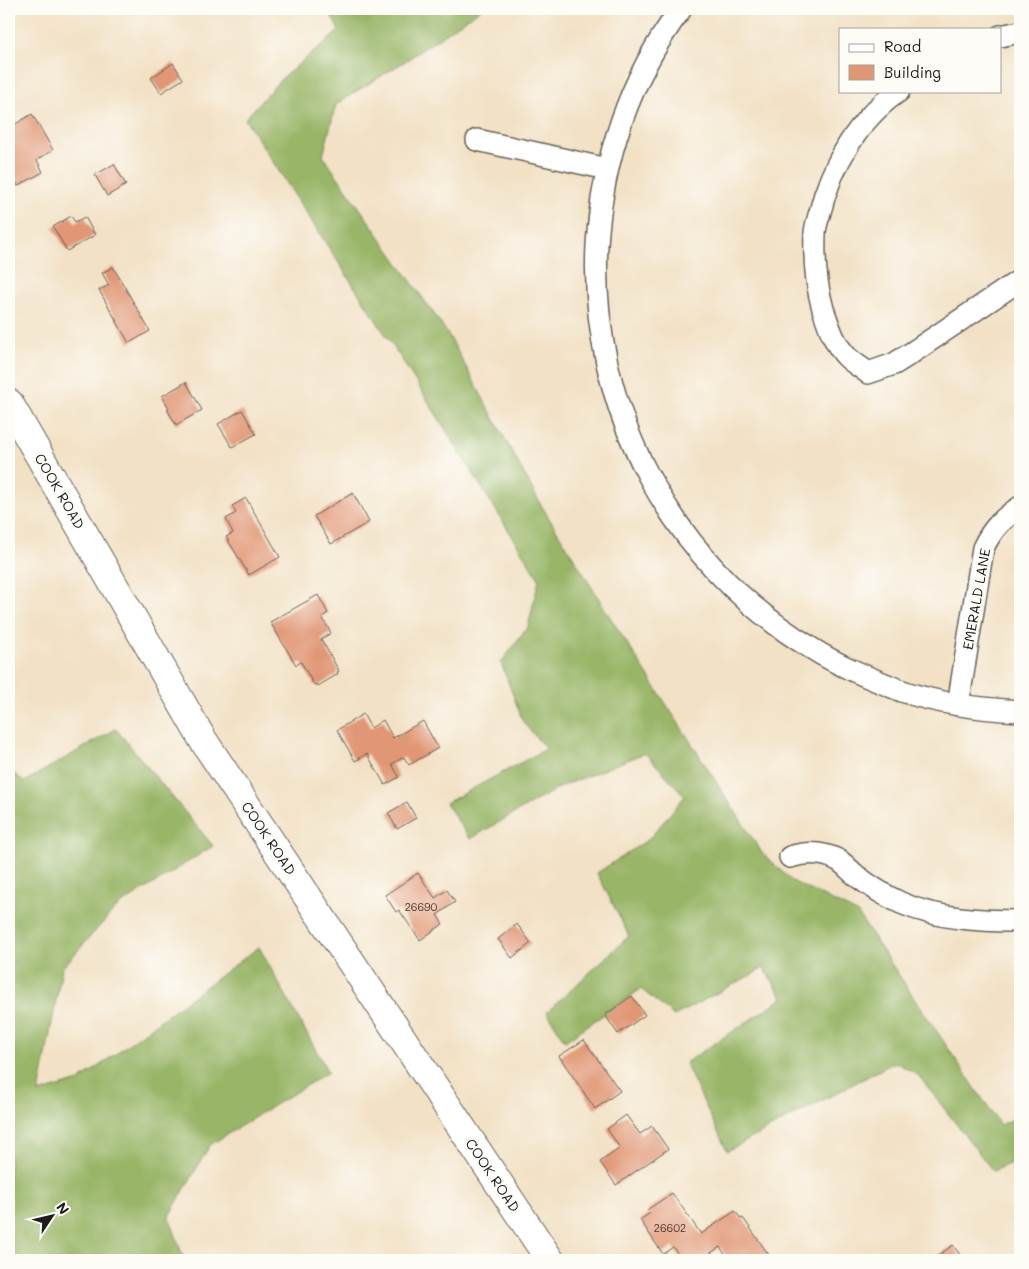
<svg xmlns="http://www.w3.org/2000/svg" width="1029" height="1269" font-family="Mali,sans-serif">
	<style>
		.forest { fill: #99b668; stroke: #5a6942 }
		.building { fill: #e19674 }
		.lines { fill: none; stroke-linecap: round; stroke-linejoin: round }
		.street-casing { stroke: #676157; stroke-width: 24 }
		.secondary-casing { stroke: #676157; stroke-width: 30 }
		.street { stroke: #fff; stroke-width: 21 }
		.secondary { stroke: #fff; stroke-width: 28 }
		.labels { text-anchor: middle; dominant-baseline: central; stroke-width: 5; stroke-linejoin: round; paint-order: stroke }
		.number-label { font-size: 11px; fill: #4d3a32 }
		.street-label { font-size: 14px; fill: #1c1c1c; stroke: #fdfcf7 }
	</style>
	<rect width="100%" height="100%" fill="#fdfcf7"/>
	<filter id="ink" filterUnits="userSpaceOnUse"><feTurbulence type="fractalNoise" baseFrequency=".02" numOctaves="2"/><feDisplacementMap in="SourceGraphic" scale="10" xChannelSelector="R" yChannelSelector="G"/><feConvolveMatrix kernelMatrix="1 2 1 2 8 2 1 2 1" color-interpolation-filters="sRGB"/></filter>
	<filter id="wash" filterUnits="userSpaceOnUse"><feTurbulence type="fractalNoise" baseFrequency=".0096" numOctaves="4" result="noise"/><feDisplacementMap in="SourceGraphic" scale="20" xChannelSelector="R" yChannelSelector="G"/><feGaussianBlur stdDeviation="1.12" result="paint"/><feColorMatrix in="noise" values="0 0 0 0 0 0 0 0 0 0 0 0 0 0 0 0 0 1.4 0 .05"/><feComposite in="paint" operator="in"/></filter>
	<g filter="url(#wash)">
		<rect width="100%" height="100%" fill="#f2e1c5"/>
		<!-- forest -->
		<g class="forest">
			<polygon points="328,9 481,9 407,60 336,104 323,156 448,334 541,505 612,620 762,853 792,881 857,913 1000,1125 1020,1115 1020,1159 993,1171 918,1075 895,1062 727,1151 685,1063 783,998 764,968 674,1016 641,989 565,1041 547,1012 629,936 597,873 649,839 685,796 645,753 560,787 470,839 446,803 546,749 523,722 501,663 528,627 539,579 404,363 245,119 280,80 339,31"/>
			<polygon points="116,729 213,846 117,907 62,968 39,1093 79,1081 259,947 328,1072 210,1145 169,1216 184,1260 9,1260 9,769 24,782"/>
		</g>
		<g id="blocks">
			<!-- building -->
			<g class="building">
				<polygon points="173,63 183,79 161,93 151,78"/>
				<polygon points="32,114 53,150 37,160 43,172 18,186 9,170 9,128"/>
				<polygon points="114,164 126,185 107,196 95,175"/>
				<polygon points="71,216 75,222 85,217 95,235 67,251 53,227"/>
				<polygon points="113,267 150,331 129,343 99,290 109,285 102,273"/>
				<polygon points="186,382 202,410 176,425 167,409 169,408 162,396"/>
				<polygon points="242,410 256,434 232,447 218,424"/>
				<polygon points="353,493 369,522 331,544 314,516"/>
				<polygon points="246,498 280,557 249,575 226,537 233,533 226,519 236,513 232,506"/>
				<polygon points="318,595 328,613 322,617 331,633 321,639 339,671 337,672 338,674 318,686 317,684 314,685 301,662 296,665 270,622"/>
				<polygon points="363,714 371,728 383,720 393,738 423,721 438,748 409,765 404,757 392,764 399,777 385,785 367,754 355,761 337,730"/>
				<polygon points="407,802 416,818 397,829 388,813"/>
				<polygon points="418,873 435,898 447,890 455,902 437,915 443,924 420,940 399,910 396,912 385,895"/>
				<polygon points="517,924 531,943 512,958 498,939"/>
				<polygon points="632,996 645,1015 618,1034 605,1015"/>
				<polygon points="584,1040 620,1091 595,1109 559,1056"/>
				<polygon points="626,1115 640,1134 652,1126 668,1149 616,1185 600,1162 620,1148 607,1129"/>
				<polygon points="672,1193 701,1234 735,1211 741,1219 743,1218 769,1255 762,1260 729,1260 720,1247 700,1260 682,1260 673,1247 663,1254 640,1220 650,1213 647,1210"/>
				<polygon points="953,1245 961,1256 955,1260 938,1260 936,1257"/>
			</g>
		</g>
	</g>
	<g filter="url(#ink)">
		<use href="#blocks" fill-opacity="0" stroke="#676157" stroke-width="1"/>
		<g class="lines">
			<defs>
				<g id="street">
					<path d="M681,9c-51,68 -79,151 -84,236 -8,163 74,318 214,403 28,18 61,31 91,43 37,13 79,18 118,20"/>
					<polyline points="1000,36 1020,32"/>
					<path d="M899,91c-40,27 -68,75 -79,121 -2,7 -5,15 -5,22 -1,26 1,51 8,75 6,17 11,35 24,48 6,6 14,10 21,16l26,-9 16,-10 110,-74"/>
					<polyline points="477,140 607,169"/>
					<path d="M958,705l25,-157c9,-19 20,-30 37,-41"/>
					<path d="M790,857c16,-5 32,-5 48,3 7,4 13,12 20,17 13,10 28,19 43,26 36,16 80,18 119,18"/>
				</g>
				<polyline id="secondary" points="9,403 203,740 550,1260"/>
			</defs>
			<!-- street casing -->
			<use href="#street" class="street-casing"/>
			<!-- secondary casing -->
			<use href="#secondary" class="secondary-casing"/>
			<!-- street -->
			<use href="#street" class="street"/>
			<!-- secondary -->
			<use href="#secondary" class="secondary"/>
		</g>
	</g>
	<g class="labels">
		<!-- number labels -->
		<g class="number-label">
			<text x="421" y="906">26690</text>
			<text x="670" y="1227">26602</text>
		</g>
		<!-- street labels -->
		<g class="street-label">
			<text transform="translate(60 491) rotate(60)">COOK ROAD</text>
			<text transform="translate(976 599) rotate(-80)">EMERALD LANE</text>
			<text transform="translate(269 838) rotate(56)">COOK ROAD</text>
			<text transform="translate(493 1175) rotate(56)">COOK ROAD</text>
		</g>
	</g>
	<!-- margin -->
	<rect width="1029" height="1269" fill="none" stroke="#fdfcf7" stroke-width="30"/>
	<!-- legend -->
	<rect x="839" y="28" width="162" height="65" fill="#fdfcf7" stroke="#a3a29f"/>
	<rect x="849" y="44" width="25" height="8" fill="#ffffff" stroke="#a3a29f"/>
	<text x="884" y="52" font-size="15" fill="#1c1c1c">Road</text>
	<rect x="849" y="65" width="25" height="15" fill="#e19674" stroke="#a3a29f"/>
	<text x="884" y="78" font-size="15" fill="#1c1c1c">Building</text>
	<!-- north arrow -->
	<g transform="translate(52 1216) rotate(55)" stroke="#fdfcf7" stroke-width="4" paint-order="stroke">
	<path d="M0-4L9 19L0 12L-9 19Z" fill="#1c1c1c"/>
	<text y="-8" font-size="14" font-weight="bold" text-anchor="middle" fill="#1c1c1c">N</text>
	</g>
</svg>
